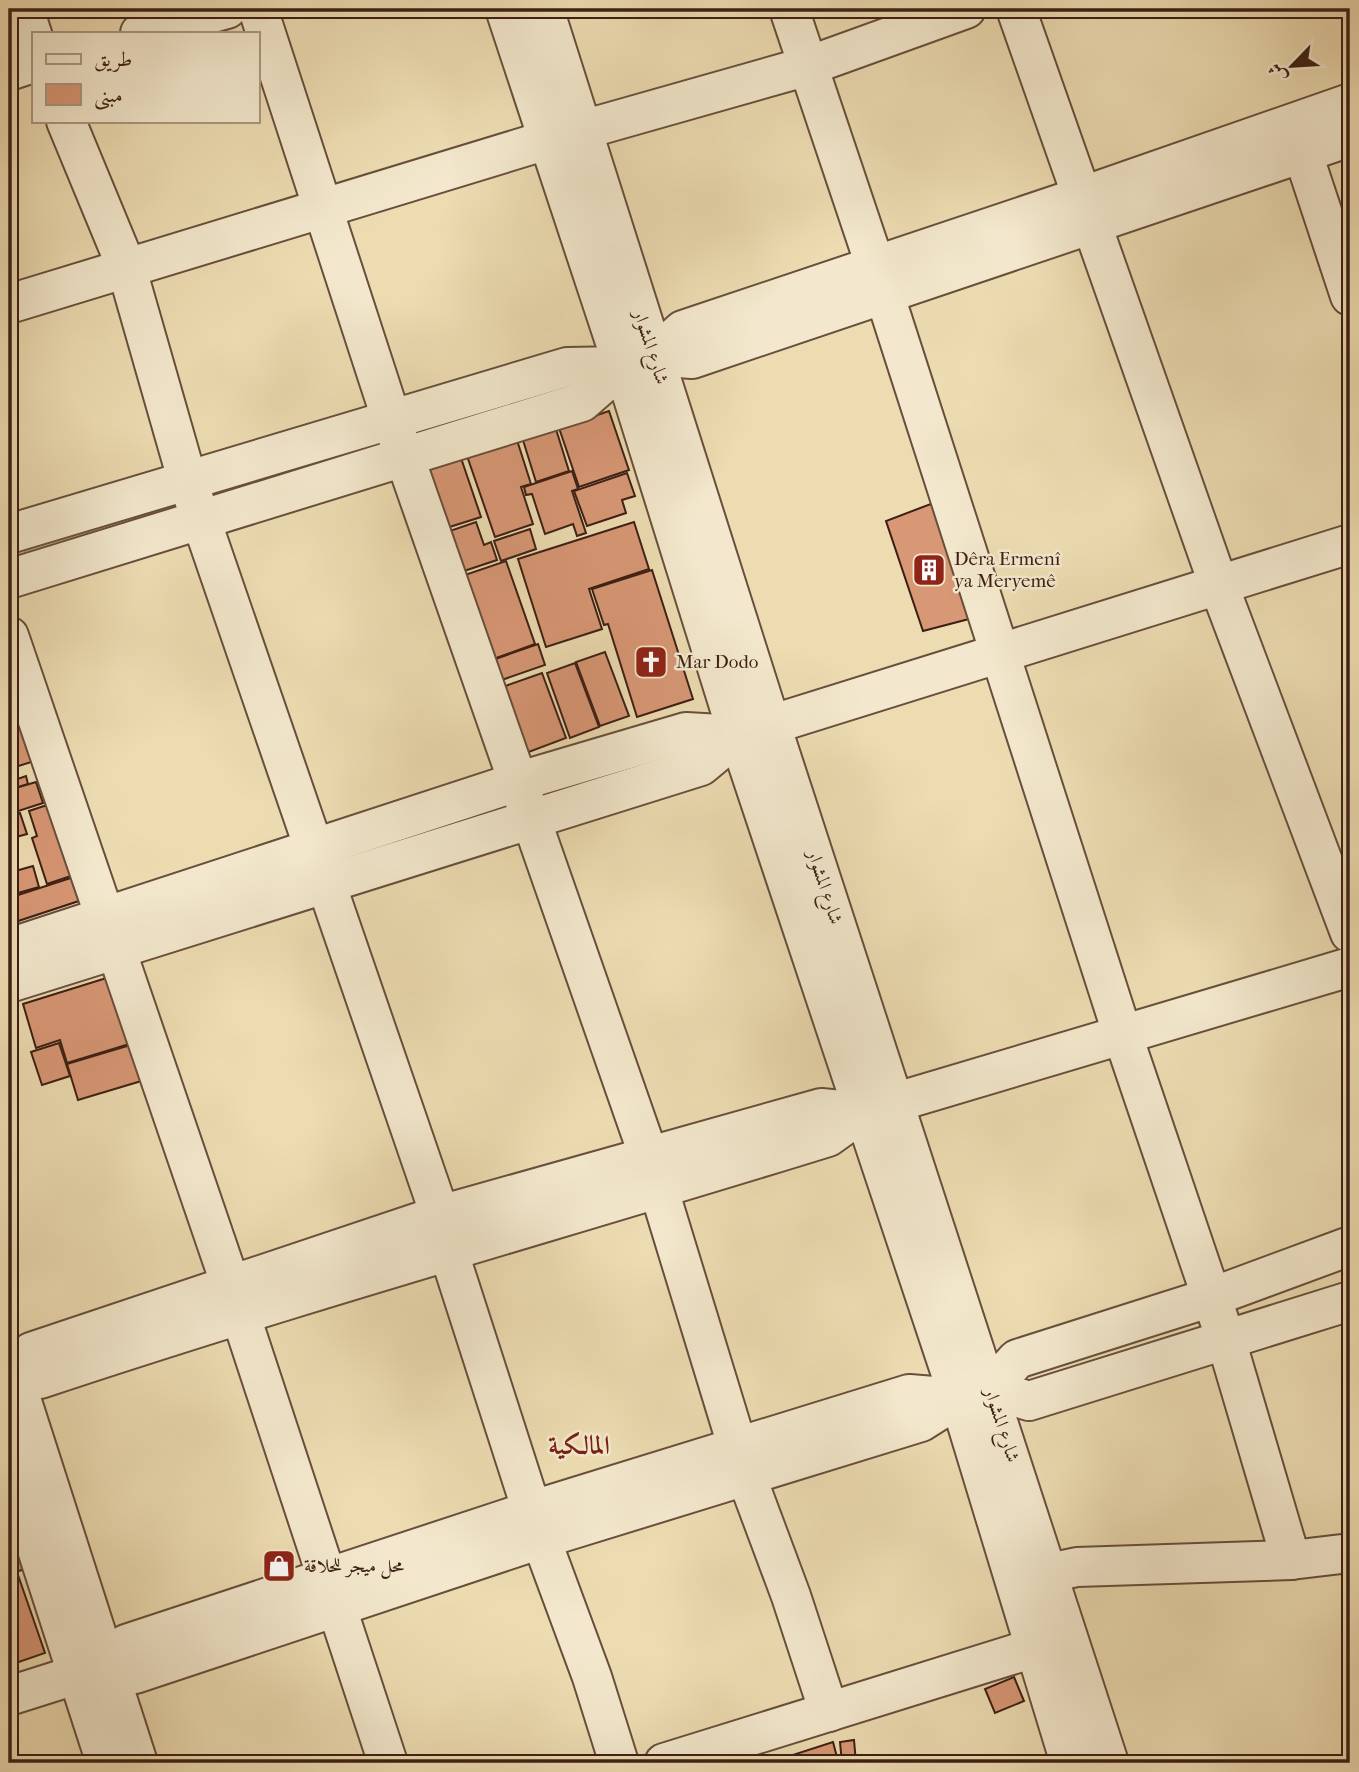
<svg xmlns="http://www.w3.org/2000/svg" width="1359" height="1772" font-family="'IM FELL French Canon',Amiri,serif">
	<style>
		.grass { fill: url(#grass-tufts); stroke: #7e6e4e; stroke-width: 2 }
		.building { fill: #d89775; stroke: #3c1f14; stroke-width: 2 }
		.lines { fill: none; stroke-linecap: round; stroke-linejoin: round }
		.minor-casing { stroke: #684e3c; stroke-width: 42 }
		.minor { stroke: #f3e8cd; stroke-width: 38 }
		.labels { text-anchor: middle; dominant-baseline: central; stroke-width: 5; stroke-linejoin: round; paint-order: stroke }
		.street-label { font-size: 19px; fill: #3c1f14; stroke: #f3e8cd }
		.poi-label { font-size: 19px; fill: #3c1f14; stroke: #f3e8cd; text-anchor: start }
		.district-label { font-size: 26px; font-weight: bold; fill: #7a1f14; stroke: #f3e8cd }
	</style>
	<defs>
		<pattern id="grass-tufts" width="24" height="20" patternUnits="userSpaceOnUse" patternTransform="scale(1.75)"><rect width="24" height="20" fill="#bfbe88"/><path d="M3 7l-1-3M5 7V3M7 7l1-3M15 17l-1-3M17 17v-4M19 17l1-3" fill="none" stroke="#a5a374"/></pattern>
	</defs>
	<rect width="100%" height="100%" fill="#eddcb2"/>
	<filter id="stains"><feTurbulence type="fractalNoise" baseFrequency=".00286" numOctaves="4"/><feColorMatrix values="0 0 0 0 .2 0 0 0 0 .09 0 0 0 0 .02 0 0 0 .5 -.17"/></filter>
	<radialGradient id="worn" r=".72"><stop offset=".6" stop-color="#630" stop-opacity="0"/><stop offset="1" stop-color="#630" stop-opacity=".3"/></radialGradient>
	<!-- grass -->
	<polygon class="grass" points="177,494 181,508 13,562 9,548"/>
	<!-- building -->
	<g class="building">
		<polygon points="609,411 629,470 579,487 559,428"/>
		<polygon points="555,426 569,471 536,482 522,437"/>
		<polygon points="516,437 531,484 521,487 533,524 495,537 466,453"/>
		<polygon points="461,458 481,517 437,531 417,472"/>
		<polygon points="572,471 578,489 572,491 586,533 577,536 573,524 545,534 532,494 526,495 524,487"/>
		<polygon points="627,473 635,496 622,500 626,513 587,526 574,491"/>
		<polygon points="936,502 969,619 923,631 886,521"/>
		<polygon points="476,522 484,545 491,542 497,560 455,574 441,534"/>
		<polygon points="634,522 649,569 589,589 602,629 546,647 518,559"/>
		<polygon points="530,529 536,549 501,561 494,541"/>
		<polygon points="506,561 535,644 485,662 456,578"/>
		<polygon points="652,570 693,699 637,717 608,624 604,625 592,589"/>
		<polygon points="538,644 545,665 490,684 484,663"/>
		<polygon points="605,652 629,716 600,726 576,662"/>
		<polygon points="575,663 599,727 570,738 547,673"/>
		<polygon points="542,673 566,738 518,756 494,690"/>
		<polygon points="31,716 44,758 9,769 9,724"/>
		<polygon points="26,776 28,784 9,790 9,782"/>
		<polygon points="36,782 43,803 9,814 9,790"/>
		<polygon points="53,803 77,874 47,884 32,838 37,836 29,811"/>
		<polygon points="20,813 27,834 9,839 9,817"/>
		<polygon points="9,847 16,869 9,875"/>
		<polygon points="33,866 39,887 18,893 12,872"/>
		<polygon points="83,874 91,897 9,924 9,894 13,892 15,896"/>
		<polygon points="116,975 136,1042 67,1063 60,1040 36,1048 23,1004"/>
		<polygon points="59,1043 70,1076 42,1085 31,1052"/>
		<polygon points="137,1043 148,1079 78,1100 67,1064"/>
		<polygon points="9,1524 25,1569 9,1574"/>
		<polygon points="18,1575 45,1653 13,1664 9,1652 9,1578"/>
		<polygon points="1014,1677 1024,1701 995,1713 985,1689"/>
		<polygon points="854,1740 856,1763 842,1763 840,1742"/>
		<polygon points="833,1742 838,1761 775,1763 774,1761"/>
		<polygon points="997,1755 997,1763 905,1763 905,1757"/>
	</g>
	<g class="lines">
		<defs>
			<g id="minor">
				<polyline points="24,9 33,37"/>
				<polyline points="258,9 392,421 648,1154 747,1478 791,1596 829,1712"/>
				<polyline points="505,9 623,366 738,735 959,1398 1070,1763"/>
				<polyline points="544,9 771,725 1109,1763"/>
				<polyline points="789,9 875,265 1123,1036 1226,1340 1291,1560"/>
				<polyline points="1016,9 1219,586 1350,933"/>
				<polyline points="140,33 227,9"/>
				<polyline points="9,71 33,63"/>
				<polyline points="66,121 126,266 187,479 440,1215 449,1253 541,1539 592,1677 619,1763"/>
				<polyline points="1303,154 1350,296"/>
				<polyline points="9,304 547,140 808,66 966,9"/>
				<polyline points="654,356 683,330 1083,196 1350,103"/>
				<polyline points="9,534 567,367 623,366 654,356 692,359 1350,137"/>
				<polyline points="9,579 582,402 623,366"/>
				<polyline points="9,636 230,1283 388,1763"/>
				<polyline points="9,948 520,781 686,732 738,735 1350,544"/>
				<polyline points="9,983 701,766 738,735"/>
				<polyline points="873,1109 1350,967"/>
				<polyline points="9,1361 138,1763"/>
				<path d="M9,1373l31,6c261,-87 526,-161 788,-242l35,-25 -42,-4 -381,107 -409,137 -18,20"/>
				<polyline points="990,1389 1029,1401 1350,1301"/>
				<polyline points="9,1463 106,1763"/>
				<polyline points="1025,1578 1077,1567 1291,1560 1350,1553"/>
				<polyline points="107,1665 135,1674 541,1539 921,1422 959,1398 990,1389 1017,1359 1212,1297 1350,1246"/>
				<polyline points="9,1696 107,1665 126,1644 533,1510 909,1394 959,1398"/>
				<polyline points="664,1763 1034,1648"/>
			</g>
		</defs>
		<!-- minor casing -->
		<use href="#minor" class="minor-casing"/>
		<!-- minor -->
		<use href="#minor" class="minor"/>
	</g>
	<!-- icons -->
	<defs>
		<symbol id="building-square" viewBox="-11 -11 22 22"><rect x="-9" y="-9" width="18" height="18" rx="4" fill="#8f2418" stroke="#f3e8cd"/><path d="M-4-6H4V6H1V3H-1V6H-4ZM-2.5-4.3h1.7v1.8h-1.7ZM.8-4.3h1.7v1.8H.8ZM-2.5-1h1.7V.8h-1.7ZM.8-1h1.7V.8H.8Z" fill="#fff"/></symbol>
		<symbol id="church-square" viewBox="-11 -11 22 22"><rect x="-9" y="-9" width="18" height="18" rx="4" fill="#8f2418" stroke="#f3e8cd"/><path d="M-1.2-6h2.4v3.5h3.3v2.4h-3.3V6h-2.4V-.1h-3.3v-2.4h3.3Z" fill="#fff"/></symbol>
		<symbol id="shop-square" viewBox="-11 -11 22 22"><rect x="-9" y="-9" width="18" height="18" rx="4" fill="#8f2418" stroke="#f3e8cd"/><path d="M-5-2.5h2.3a2.7 3.5 0 0 1 5.4 0H5L5.5 6h-11ZM-1.5-2.5h3a1.5 2.3 0 0 0-3 0Z" fill="#fff"/></symbol>
	</defs>
	<g fill-rule="evenodd">
		<use href="#building-square" x="910" y="551" width="38" height="38"/>
		<use href="#church-square" x="632" y="643" width="38" height="38"/>
		<use href="#shop-square" x="260" y="1547" width="38" height="38"/>
	</g>
	<g class="labels">
		<!-- street labels -->
		<g class="street-label">
			<text transform="translate(651 347) rotate(72)">شارع المشوار</text>
			<text transform="translate(825 887) rotate(72)">شارع المشوار</text>
			<text transform="translate(1002 1425) rotate(72)">شارع المشوار</text>
		</g>
		<!-- poi labels -->
		<g class="poi-label">
			<text x="954" y="559">Dêra Ermenî<tspan x="954" dy="22">ya Meryemê</tspan></text>
			<text x="676" y="662">Mar Dodo</text>
			<text x="304" y="1566">محل ميجر للحلاقة</text>
		</g>
		<!-- district labels -->
		<g class="district-label">
			<text x="579" y="1445">المالكية</text>
		</g>
	</g>
	<!-- margin -->
	<rect width="1359" height="1772" fill="none" stroke="#eddcb2" stroke-width="35"/>
	<rect x="10" y="10" width="1338" height="1751" fill="none" stroke="#3c1f14" stroke-width="3.5"/>
	<rect x="18" y="18" width="1324" height="1737" fill="none" stroke="#3c1f14" stroke-width="2"/>
	<!-- legend -->
	<rect x="32" y="32" width="228" height="91" fill="#f3e8cd" stroke="#aa9883" stroke-width="2"/>
	<rect x="46" y="54" width="35" height="10" fill="#f3e8cd" stroke="#aa9883" stroke-width="2"/>
	<text x="94" y="66" font-size="21" fill="#3c1f14">طريق</text>
	<rect x="46" y="84" width="35" height="21" fill="#d89775" stroke="#aa9883" stroke-width="2"/>
	<text x="94" y="102" font-size="21" fill="#3c1f14">مبنى</text>
	<!-- north arrow -->
	<g transform="translate(1292 66) rotate(245)" stroke="#f3e8cd" stroke-width="5" paint-order="stroke">
	<path d="M0-5L12 26L0 18L-12 26Z" fill="#3c1f14"/>
	<text y="-10" font-size="19" font-weight="bold" text-anchor="middle" fill="#3c1f14">ش</text>
	</g>
	<rect width="100%" height="100%" filter="url(#stains)"/>
	<rect width="100%" height="100%" fill="url(#worn)"/>
</svg>
